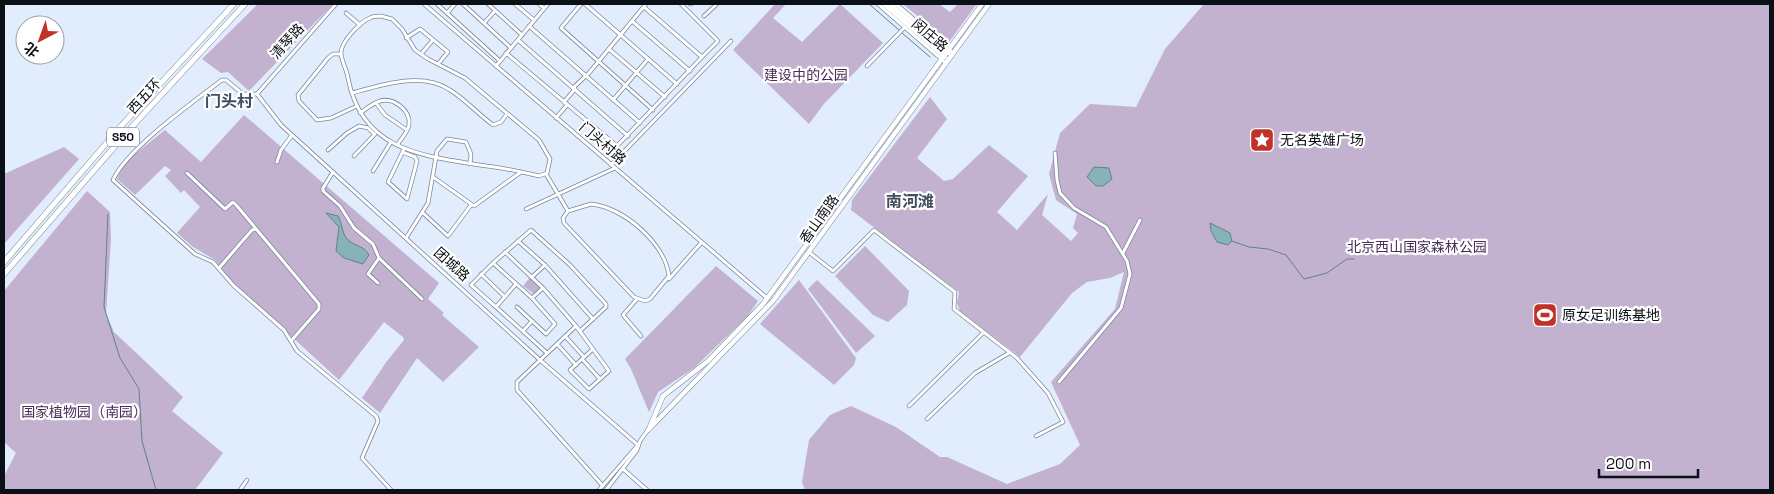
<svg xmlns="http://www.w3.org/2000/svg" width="1774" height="494" font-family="'Space Grotesk','Noto Sans SC',sans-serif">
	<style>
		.green { fill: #c2b1cf }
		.water { fill: #87b3b8; stroke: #628287 }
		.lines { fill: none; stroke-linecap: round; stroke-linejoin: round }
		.stream { stroke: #628287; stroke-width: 1 }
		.minor-casing { stroke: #7b879a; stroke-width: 4.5 }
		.major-casing { stroke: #7b879a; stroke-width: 5.5 }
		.highway-casing { stroke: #7b879a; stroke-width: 6 }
		.minor { stroke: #fff; stroke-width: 3 }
		.major { stroke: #fff; stroke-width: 4.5 }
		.highway { stroke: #fff; stroke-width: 5 }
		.labels { text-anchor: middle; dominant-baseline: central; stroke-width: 4.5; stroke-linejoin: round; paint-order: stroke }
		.shield { fill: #fff; stroke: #54575c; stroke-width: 1 }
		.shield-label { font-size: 12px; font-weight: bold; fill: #0b0f16 }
		.street-label { font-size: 14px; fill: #0b0f16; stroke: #fff }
		.park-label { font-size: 14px; fill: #472e58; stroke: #fff }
		.poi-label { font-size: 14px; fill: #0b0f16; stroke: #fff; text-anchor: start }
		.quarter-label { font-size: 16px; font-weight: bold; fill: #424e5f; stroke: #fff }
	</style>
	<rect width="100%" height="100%" fill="#e1edfd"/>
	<!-- green -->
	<g class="green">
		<polygon points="258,4 333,4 249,91 228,72 221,73 202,59"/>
		<polygon points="775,4 786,4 773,18 802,42 840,4 883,43 823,105 809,124 733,50"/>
		<polygon points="903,4 939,4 950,12 958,4 976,5 949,42"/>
		<polygon points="1204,4 1770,4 1770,490 805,490 802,482 809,440 830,415 851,406 896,427 940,457 947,457 1007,484 1060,464 1080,445 1051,382 1115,309 1124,272 1110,278 1087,282 1072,293 1020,357 960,311 957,303 959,292 851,210 852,200 930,97 947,119 917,158 944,181 953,179 989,145 1028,176 997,212 1017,230 1048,194 1042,215 1071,241 1078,233 1073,228 1077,214 1056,200 1049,174 1060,133 1090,104 1136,107 1165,49"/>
		<polygon points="244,115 439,283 428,299 444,313 442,315 479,347 443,382 417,358 380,413 362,398 387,361 404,340 403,337 384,322 339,380 234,284 215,260 193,247 177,233 200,207 184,190 181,193 165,176 171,170 165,166 135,195 117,179 125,162 165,130 201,162"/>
		<polygon points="64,147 79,159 4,244 4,174"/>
		<polygon points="87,191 110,212 111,239 106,314 114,332 183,397 172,411 223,453 195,490 4,490 4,476 16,453 4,442 4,291"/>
		<polygon points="865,246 909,291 907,305 888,322 873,315 835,276"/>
		<polygon points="716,266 758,301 747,317 694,368 658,392 649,412 631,369 625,359"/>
		<polygon points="531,276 541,286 534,294 523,286"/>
		<polygon points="799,280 856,358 854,365 834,385 760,324"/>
		<polygon points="817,280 875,336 856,353 808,289"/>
	</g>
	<!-- water -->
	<g class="water">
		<polygon points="1094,167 1109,168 1112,179 1103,186 1096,186 1087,177"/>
		<path d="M326,213l12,3c4,7 4,17 9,23 7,7 18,7 22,16l-6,9 -19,-6 -8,-7 3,-24z"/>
		<polygon points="1210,223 1230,233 1232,241 1228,245 1217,242 1211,231"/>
	</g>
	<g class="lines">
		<!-- stream -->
		<g class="stream">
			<polyline points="869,4 899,30"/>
			<polyline points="902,33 930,57"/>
			<polyline points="108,214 104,307 120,358 139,389 142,441 156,490"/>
			<polyline points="1232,241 1249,247 1268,249 1286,255 1304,279 1327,273 1347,259 1354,259"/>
		</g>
		<defs>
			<g id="minor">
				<polyline points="424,4 767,298"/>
				<polyline points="437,4 500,61"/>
				<polyline points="463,4 511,48"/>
				<polyline points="488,4 522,35"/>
				<polyline points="515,4 534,20"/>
				<polyline points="539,4 544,8"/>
				<polyline points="581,4 561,28 653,110"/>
				<polyline points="585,4 677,84"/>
				<polyline points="681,4 718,41 702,57"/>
				<polyline points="690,4 691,4"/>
				<polyline points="878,4 946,63"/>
				<polyline points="896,4 953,53"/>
				<polyline points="346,13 360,25"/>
				<polyline points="447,13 455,4"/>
				<path d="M381,16l11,3 10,10 13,21 13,9 37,19 74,62 11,19 -3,14 -8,3c-17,-4 -35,-8 -52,-10 -63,-10 -125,-14 -139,-88 -1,-8 -7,-17 -7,-26 1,-11 19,-30 29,-34 3,-2 8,-2 11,-2z"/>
				<polyline points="704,16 717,4"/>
				<polyline points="632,21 690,71"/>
				<polyline points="484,23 495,11"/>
				<polyline points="529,26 640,123"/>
				<polyline points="406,38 420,29 448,52 438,64"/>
				<polyline points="518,40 628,136"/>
				<polyline points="609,49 665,97"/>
				<polyline points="506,53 617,146 702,57 644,7"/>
				<polyline points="341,54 333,54 328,58 298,95 299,101 317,120 331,118 357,106"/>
				<polyline points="421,54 433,40"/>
				<polyline points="496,66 548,4"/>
				<polyline points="867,66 905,27"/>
				<path d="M352,93c29,-8 70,-22 98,-3 16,10 28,24 43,35l8,-3 6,-8"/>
				<path d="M257,94h-14l-17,-14h-4c-29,22 -95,69 -109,100l82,74 18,8 21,24 50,44 13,21 79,65 2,5 -16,37 29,32"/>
				<polyline points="257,94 281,125 540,360 638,445"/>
				<polyline points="257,94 336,4"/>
				<polyline points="613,100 648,59"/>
				<polyline points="376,103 385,115 407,130"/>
				<path d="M360,113c6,-4 13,-10 20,-12 13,-4 31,9 29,24 -1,7 -8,14 -12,20"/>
				<polyline points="556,118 567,105 564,102 575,89 574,87 589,73 646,4"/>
				<polyline points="328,150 347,133 359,126 368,128 374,134"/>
				<polyline points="402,152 415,157 417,161 407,199 388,182 404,149"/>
				<polyline points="1055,153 1057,180 1060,193 1074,208 1106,227 1127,261 1130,274 1121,308 1059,382"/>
				<polyline points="354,156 375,134"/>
				<polyline points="277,162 281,150 292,135"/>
				<polyline points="611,165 731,41"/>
				<polyline points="373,171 391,142"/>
				<polyline points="333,172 323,188 323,191 340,206 354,228 373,244 379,258 422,299"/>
				<polyline points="187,173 225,209 233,202 237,206 319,304 319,309 291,341"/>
				<polyline points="546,174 568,211"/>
				<polyline points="433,177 474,206 521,172"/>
				<path d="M591,204c32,3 74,39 78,72l-19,23 -5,2 -11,-4 -70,-74 -1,-5 5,-7z"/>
				<polyline points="526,209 615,168"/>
				<polyline points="423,213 448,236 471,205"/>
				<polyline points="406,238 428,203 437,151 447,139 466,142 471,154 470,164"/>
				<polyline points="518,241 545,265 593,319"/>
				<polyline points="505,252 543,288"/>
				<polyline points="810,253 833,271 874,230 955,292 954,309 1017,358 1048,393 1063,422 1036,436"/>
				<polyline points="1123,253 1140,220"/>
				<polyline points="493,263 531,230 570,265 606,304 606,307 580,331"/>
				<polyline points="219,268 252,230 256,229"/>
				<polyline points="481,274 505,297"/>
				<polyline points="533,276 545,265"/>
				<polyline points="669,279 701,243"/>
				<polyline points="378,283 368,274 379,258"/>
				<polyline points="516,284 496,307 471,285 493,263 532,298"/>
				<polyline points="637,299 623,315 641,336"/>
				<polyline points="496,307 547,353"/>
				<polyline points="517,307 546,334 555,324 532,298 543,288 576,326 517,382 517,390 603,486"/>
				<polyline points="576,326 609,371 589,389 570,370 593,349"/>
				<polyline points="523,331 532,321"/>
				<polyline points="565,336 584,357"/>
				<polyline points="557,344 576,365"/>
				<polyline points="582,359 600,379"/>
				<polyline points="909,406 984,332"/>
				<polyline points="927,419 975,373 1009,353"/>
				<polyline points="623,469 647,490"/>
				<polyline points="240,490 247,480"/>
				<polyline points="599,490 638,445"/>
				<polyline points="606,490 637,450 640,441 648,430"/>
			</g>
			<g id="major">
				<polyline points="884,4 945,57"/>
				<polyline points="890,4 948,53"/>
				<polyline points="649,429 663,396 708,361 763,304 982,4"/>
				<polyline points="648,430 773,301 989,4"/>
			</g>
			<g id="highway">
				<polyline points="4,262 122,125 234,4"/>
				<polyline points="4,274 129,130 245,4"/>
			</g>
		</defs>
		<!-- minor casing -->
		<use href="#minor" class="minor-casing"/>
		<!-- major casing -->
		<use href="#major" class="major-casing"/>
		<!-- highway casing -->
		<use href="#highway" class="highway-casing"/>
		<!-- minor -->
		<use href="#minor" class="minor"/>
		<!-- major -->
		<use href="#major" class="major"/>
		<!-- highway -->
		<use href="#highway" class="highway"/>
	</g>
	<!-- icons -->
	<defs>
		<symbol id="sight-square" viewBox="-11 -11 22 22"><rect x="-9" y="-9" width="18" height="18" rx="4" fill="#c03227" stroke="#fff"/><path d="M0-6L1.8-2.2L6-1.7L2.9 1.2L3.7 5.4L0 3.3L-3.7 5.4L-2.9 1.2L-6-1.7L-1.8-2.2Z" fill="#fff"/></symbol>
		<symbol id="stadium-square" viewBox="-11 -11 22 22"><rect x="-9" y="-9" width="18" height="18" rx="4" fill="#c03227" stroke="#fff"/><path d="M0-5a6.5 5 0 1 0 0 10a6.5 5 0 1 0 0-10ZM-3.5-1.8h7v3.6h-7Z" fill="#fff"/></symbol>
	</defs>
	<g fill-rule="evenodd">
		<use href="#sight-square" x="1248" y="126" width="28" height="28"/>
		<use href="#stadium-square" x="1531" y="301" width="28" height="28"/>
	</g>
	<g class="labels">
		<!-- shield labels -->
		<rect class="shield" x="107" y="127.5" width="32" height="19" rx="4"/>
		<g class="shield-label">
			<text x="123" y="137">S50</text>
		</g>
		<!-- street labels -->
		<g class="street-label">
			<text transform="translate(930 35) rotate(41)">闵庄路</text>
			<text transform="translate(287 41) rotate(-48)">清琴路</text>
			<text transform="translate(144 96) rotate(-48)">西五环</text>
			<text transform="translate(603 143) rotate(41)">门头村路</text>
			<text transform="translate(819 219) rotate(-55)">香山南路</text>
			<text transform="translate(452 264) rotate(42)">团城路</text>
		</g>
		<!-- park labels -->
		<g class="park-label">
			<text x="806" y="75">建设中的公园</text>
			<text x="1417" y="247">北京西山国家森林公园</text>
			<text x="84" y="412">国家植物园（南园）</text>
		</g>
		<!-- poi labels -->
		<g class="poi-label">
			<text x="1280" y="140">无名英雄广场</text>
			<text x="1562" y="315">原女足训练基地</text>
		</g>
		<!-- quarter labels -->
		<g class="quarter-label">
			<text x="229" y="101">门头村</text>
			<text x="910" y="201">南河滩</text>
		</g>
	</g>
	<!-- border -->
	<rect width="1774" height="494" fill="none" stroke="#0b0f16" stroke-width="10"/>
	<!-- north arrow -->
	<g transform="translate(40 40) rotate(221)"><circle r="24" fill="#ffffff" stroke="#9d9fa2"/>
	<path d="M0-4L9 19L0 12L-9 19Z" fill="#c03227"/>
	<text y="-8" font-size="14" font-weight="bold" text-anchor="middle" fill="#0b0f16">北</text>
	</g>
	<!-- scale -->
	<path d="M1599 469v8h99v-8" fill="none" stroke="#0b0f16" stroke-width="2.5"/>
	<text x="1606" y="469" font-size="15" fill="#0b0f16" stroke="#ffffff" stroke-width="4" paint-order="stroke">200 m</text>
</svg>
